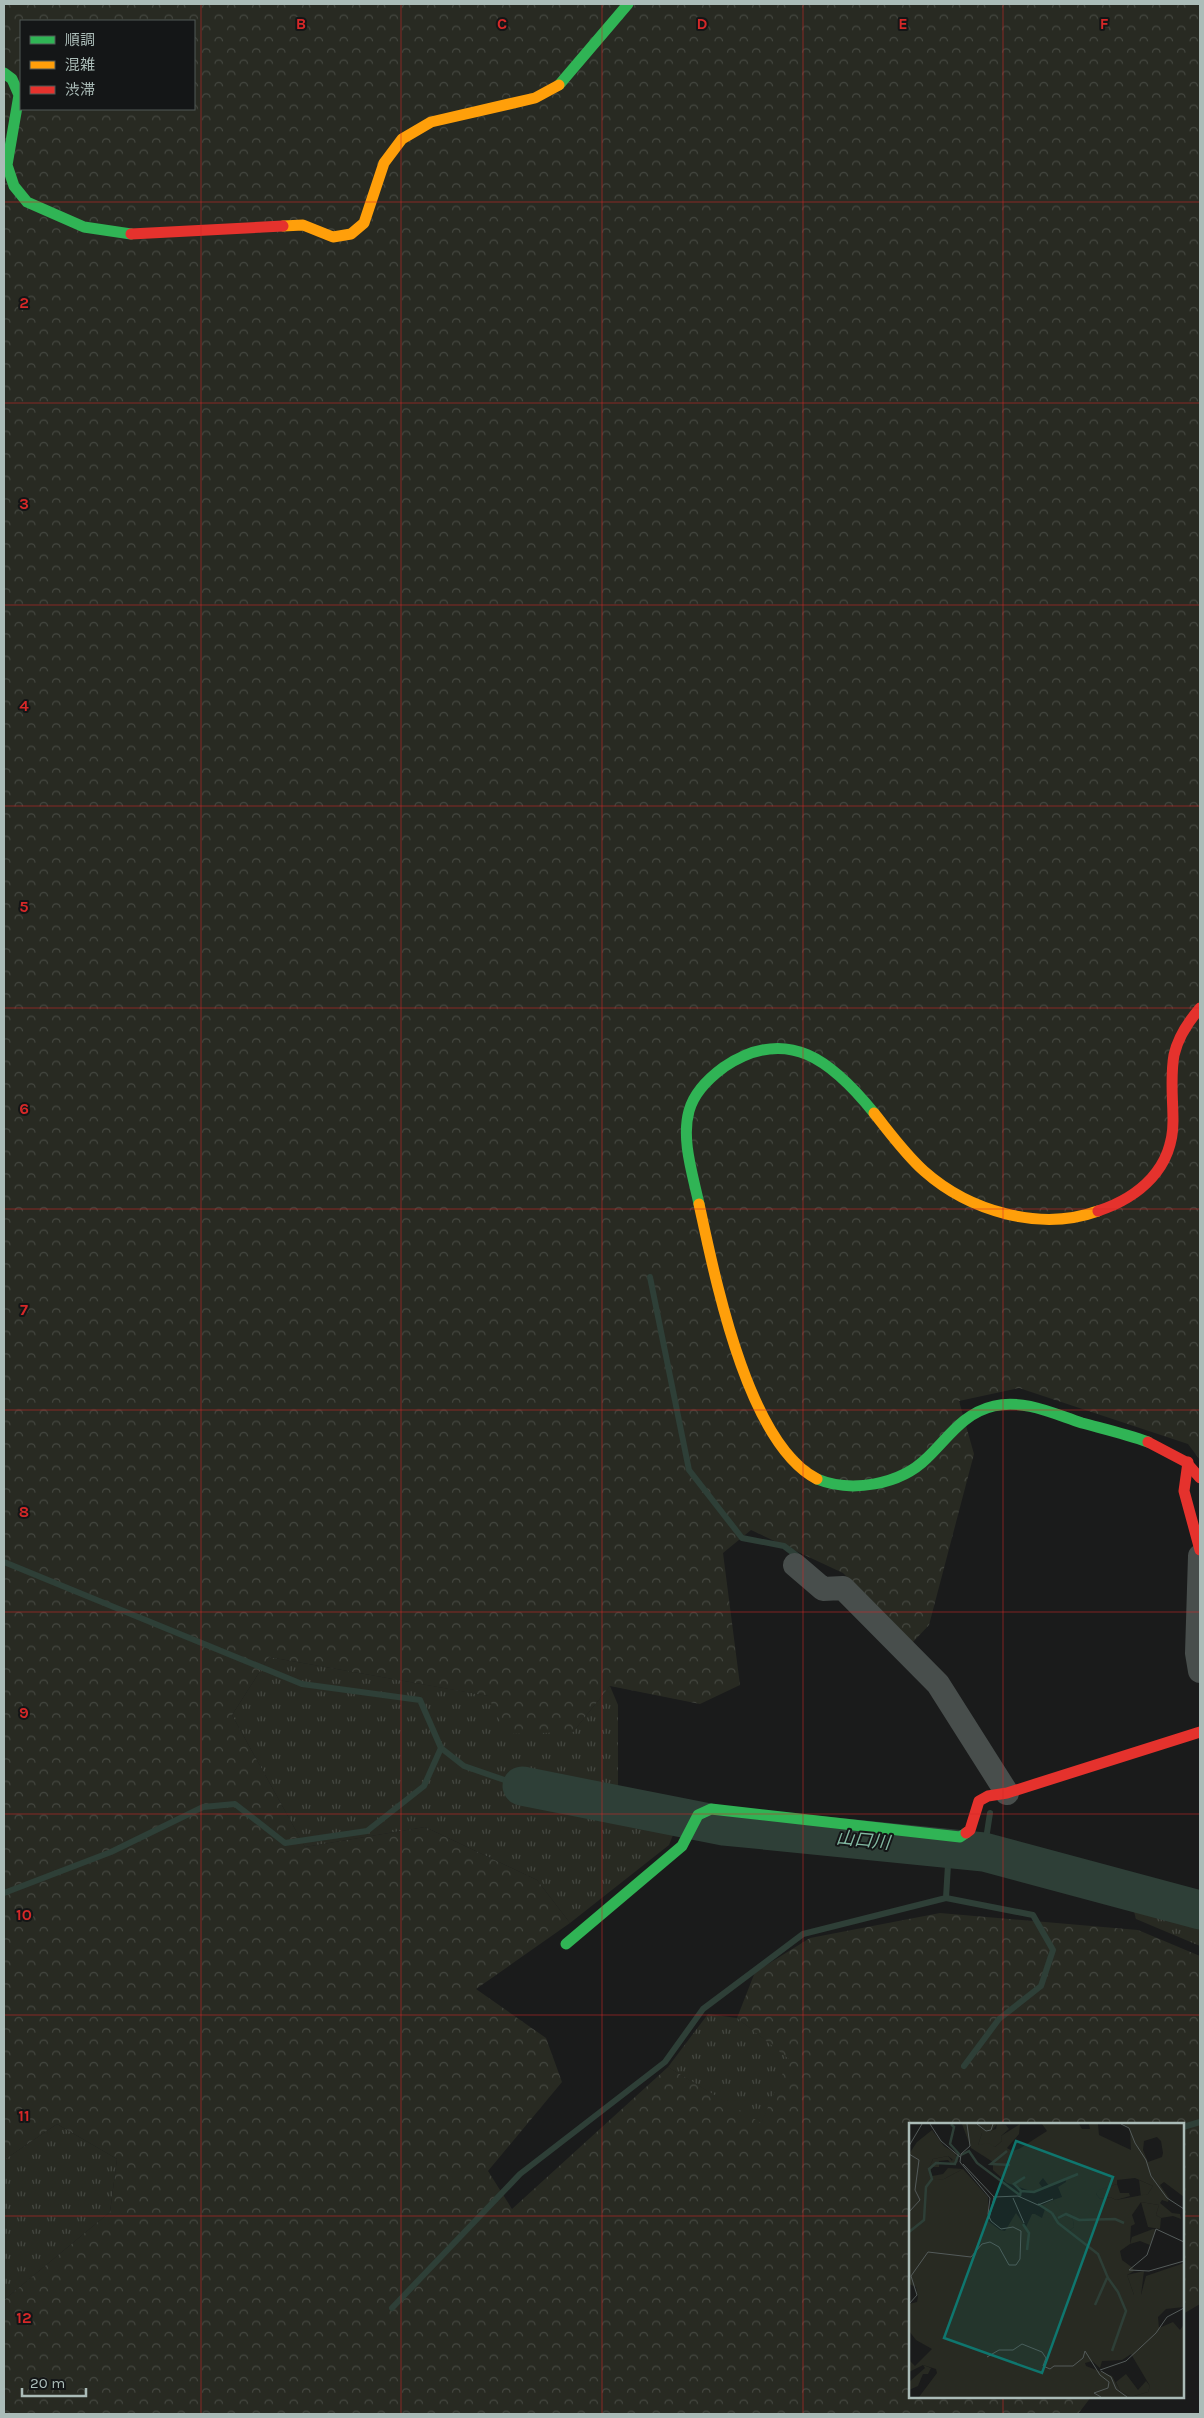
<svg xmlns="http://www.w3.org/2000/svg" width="1204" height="2418" font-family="Karla,'Noto Sans JP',sans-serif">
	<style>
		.grass { fill: url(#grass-tufts) }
		.forest { fill: url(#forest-crowns); fill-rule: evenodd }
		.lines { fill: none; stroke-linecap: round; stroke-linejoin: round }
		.stream { stroke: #2e3f37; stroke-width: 6 }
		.river { stroke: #2e3f37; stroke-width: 39 }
		.street { stroke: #484e4c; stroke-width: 24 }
		.fast { stroke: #30b455; stroke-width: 11 }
		.slow { stroke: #ff9f0a; stroke-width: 11 }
		.jam { stroke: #e5322d; stroke-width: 11 }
		.grid { fill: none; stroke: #d62828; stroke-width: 1; stroke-opacity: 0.55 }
		.labels { text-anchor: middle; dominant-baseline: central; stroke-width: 4; stroke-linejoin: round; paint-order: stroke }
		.water-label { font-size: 18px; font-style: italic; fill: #81b7a0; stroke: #141617 }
		.inset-river { fill: none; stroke: #2e3f37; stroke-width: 2.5 }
		.inset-road { fill: none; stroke: #545b5a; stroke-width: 1 }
		.view { fill: #0f766e; fill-opacity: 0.15; stroke: #0f766e; stroke-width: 2.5 }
		.inset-edge { fill: none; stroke: #abbcb8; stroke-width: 2.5 }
		.grid-label { font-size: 16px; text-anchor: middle; font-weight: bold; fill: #d62828; stroke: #141617; stroke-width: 4; stroke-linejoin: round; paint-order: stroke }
	</style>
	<defs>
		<pattern id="grass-tufts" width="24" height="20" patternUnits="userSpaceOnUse" patternTransform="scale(1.25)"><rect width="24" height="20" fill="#282a22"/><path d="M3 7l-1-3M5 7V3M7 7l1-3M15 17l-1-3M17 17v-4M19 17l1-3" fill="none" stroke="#444740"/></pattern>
		<pattern id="forest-crowns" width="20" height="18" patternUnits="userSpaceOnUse" patternTransform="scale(1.25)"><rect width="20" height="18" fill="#282a22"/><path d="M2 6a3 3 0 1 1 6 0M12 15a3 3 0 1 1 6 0" fill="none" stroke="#444740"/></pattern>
	</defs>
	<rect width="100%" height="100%" fill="#1a1b1b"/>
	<!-- grass -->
	<g class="grass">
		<polygon points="269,1657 489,1696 573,1732 610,1686 618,1705 618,1796 685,1805 669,1845 570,1923 537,1880 425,1827 305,1847 232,1715"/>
		<polygon points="1132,1904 1183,1916 1200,1923 1200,1946 1136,1919"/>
		<polygon points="708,2014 737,2018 790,2059 761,2124 668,2067"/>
		<polygon points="57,2124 117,2159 110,2212 4,2300 4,2160"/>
	</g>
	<!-- forest -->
	<path class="forest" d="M4,4h1196v1456l-12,-16 -169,-56 -60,13 15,53 -45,171 -17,18 -69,-70 -92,-43 -28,23 17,132 -40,19 -90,-18 -37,46 -67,2 -18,-38 -219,-39 -37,58 73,132 120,-20 112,53 33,43 -94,66 70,49 16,44 -74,89 24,38 156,-142 93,56 28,-64 -52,-41 18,-46 55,-34 130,-25 198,17 62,26v348l-17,10v-190h-273v273h181l-13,17h-1074v-114l106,-88 7,-53 -60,-35 -53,36zM21,21h173v88h-173z"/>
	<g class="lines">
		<!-- stream -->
		<g class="stream">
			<polyline points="650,1277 689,1470 742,1538 784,1546 800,1558"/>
			<polyline points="4,1562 302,1684 420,1700 441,1748 464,1766 522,1786"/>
			<polyline points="984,1852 990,1813"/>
			<polyline points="4,1893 111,1852 203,1807 235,1804 285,1843 367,1831 424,1786 441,1748"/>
			<polyline points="946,1898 1033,1915 1053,1950 1041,1986 999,2019 964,2066"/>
			<polyline points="1183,2127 1200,2122"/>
			<polyline points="392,2308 520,2174 665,2062 703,2009 803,1934 946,1898 949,1848"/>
		</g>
		<!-- river -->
		<polyline class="river" points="522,1786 724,1826 984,1852 1200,1910"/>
		<!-- street -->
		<g class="street">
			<polyline points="1200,1556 1197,1653 1200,1671"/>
			<polyline points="795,1565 823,1589 843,1588 938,1684 1007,1793"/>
		</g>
		<!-- fast -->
		<g class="fast">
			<polyline points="4,73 12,79 19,95 7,165 14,186 27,202 84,227 131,234"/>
			<polyline points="559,85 628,4"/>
			<path d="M699,1204c-6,-29 -18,-64 -10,-93 5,-19 20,-33 35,-44 64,-43 109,-5 150,46"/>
			<path d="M817,1479c34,14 83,6 110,-21 21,-20 36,-45 67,-52 30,-7 60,8 88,17 22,6 44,11 66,19"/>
			<polyline points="566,1944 682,1846 698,1815 711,1809 960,1837 966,1833"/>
		</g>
		<!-- slow -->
		<g class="slow">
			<polyline points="283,226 303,225 333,237 351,234 364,223 384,163 402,139 431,122 535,98 559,85"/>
			<path d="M874,1113c16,20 31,41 50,58 45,40 116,61 174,40"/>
			<path d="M699,1204c16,73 48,239 118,275"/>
		</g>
		<!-- jam -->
		<g class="jam">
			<polyline points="131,234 283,226"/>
			<path d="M1098,1211c42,-14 75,-43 75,-90 0,-22 -3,-44 1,-66 4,-18 14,-33 26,-47"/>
			<polyline points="1148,1442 1186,1462 1200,1478"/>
			<polyline points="1188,1462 1184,1491 1200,1550"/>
			<polyline points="966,1833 970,1830 979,1801 988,1796 1007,1793 1200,1732"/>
		</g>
	</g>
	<!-- grid -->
	<path class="grid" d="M201,4v2410M401,4v2410M602,4v2410M803,4v2410M1003,4v2120M4,202h1196M4,403h1196M4,605h1196M4,806h1196M4,1008h1196M4,1209h1196M4,1410h1196M4,1612h1196M4,1814h1196M4,2015h1196M4,2216h906M1183,2216h17M1003,2397v17"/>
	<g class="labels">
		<!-- water labels -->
		<g class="water-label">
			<text transform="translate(863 1840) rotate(6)">山口川</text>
		</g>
	</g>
	<!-- overview -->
	<g transform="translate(909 2123)">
		<rect width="275" height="275" fill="#1a1b1b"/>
		<path d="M88,1l9,1 3,4 -8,7 1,5 -7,6 -17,-2 4,-12 14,-4zM46,30l3,9 -6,3 -4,-5 -9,1v6h-7l-2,5 2,4 11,-2 5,-6 15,1 -19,10 -12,2 -4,-11 5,-11 15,-3 4,5zM230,57l14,6 -5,8 -7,3zM208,61l3,9h9l1,3 -14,4 -6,-3 -10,2 -4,-5 2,-4zM144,77l19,14 2,13 -5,4 -27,-13 3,-9 -5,-3zM232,79l18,3 -3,10 5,3 -1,11 -12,-2zM244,106l3,1 -6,15 -10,-4 -10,3 2,-7zM235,148l-3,24h-7l-7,-20zM14,242l8,3 -3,6h-5l-5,12 -9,4v-8l16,-14zM217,251l12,16 8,-9 4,5 -2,6 -17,5 -11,-6 -4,-9z" fill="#282a22"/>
		<path d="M53,1h35l-7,9h-8l-4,12 10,-2 7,4 7,-6 -1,-5 19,-12 -1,10 -12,14 5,3 7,-2 28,-18 -5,-7h37l3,5h8l-1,-5h9l1,11 32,15 -1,-21 -6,-5h60v73l-20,-15 -4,3 9,13 -1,4 -6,-2 -2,3 12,10 8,1 1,5 -8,-3 -12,2 -5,-3 3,-10 -18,-3 -9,13 3,9 -4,2 -1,18 -10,7 2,9 11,8 1,3 -7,4 7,20h7l5,-19 38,-13v44l-18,2 -8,8 1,11 14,-6 7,8 4,-6v73h-53l17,-5 2,-6 -19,-32 -9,6 -20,1 -2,7 -8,-7 -7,2 1,3 26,10 8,15 11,6h-212l18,-24 -1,-4 -13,-4 -14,7v-12l6,6 17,-17 -16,-9 -7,-9v-27l8,-2 1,-5 -2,-10 -7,-3v-130l8,-12 15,-12 12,16 11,7v8l-7,-5 -15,3 -5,11 4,10 12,-1 19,-10 25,28v24l12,9 5,1 11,-18 10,14 6,-13h3l7,4 10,-1 1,4 16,10 5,-4 -2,-13 -11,-2 -8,-12 9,-3 -4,-10 8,-5v-3l-17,7 -6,-8 -4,5 3,4 -9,5 -26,-9 -14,-13v-8l-22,-14zM248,14l4,4 2,12 -1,4 -14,5 -5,-12 1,-9zM226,55l18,8 -5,8 -32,6 -6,-3 -10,2 -4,-5 3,-4 18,-6v-4z" fill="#282a22" fill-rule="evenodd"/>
		<path class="inset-river" d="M42,1l3,3 -4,17 9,10M98,28l-16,13 19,1M52,32l8,-4 8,12 44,33M112,68l-7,-7 11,-7M111,72l1,-4 13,1 44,-18M129,81l14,9M143,90l6,10 40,31 10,24 10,14 8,19 -14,40M149,95l8,-4 13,6 36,-1 9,4M114,101l6,9 -2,17M0,109l15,-12 2,-33 6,-8 -3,-10 7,-6 19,1 4,-11M186,182l12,-27"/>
		<path class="inset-road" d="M21,1l11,17 19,16M68,1l9,7 5,-1 2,-6M212,1l8,4 6,15 11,17 5,16 16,22 17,11M0,23l13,-22M0,31l10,6 -4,30 5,10 -11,12M54,41l31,33 -5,22M85,74l24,-1 20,9 15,-6M104,75l11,25M275,119l-28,-13 -9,26 -18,15 20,1 35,-10M0,181l8,-9 -6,-19 17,-24 43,5 11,-13 8,-2 9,5 10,18h7l4,-6 1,-28 -8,-4 -12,2 -10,-8 -3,-7 2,-16 -30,-36 1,-8 9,-8 -3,-22M78,234l12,-7h14l9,-6 20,8 4,6 -3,8 7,3 4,-3h19l10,-8 2,-7 15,24 9,7 -1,6 -14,5 7,4M191,247l26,-9 30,-28 11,-16 17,-9M192,248l10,6 5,12 11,8"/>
		<path class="view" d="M107,18l97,36 -71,196 -98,-35z"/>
		<rect width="275" height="275" class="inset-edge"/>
	</g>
	<g class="grid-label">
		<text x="301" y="29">B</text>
		<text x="502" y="29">C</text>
		<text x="702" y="29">D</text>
		<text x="903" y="29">E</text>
		<text x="1104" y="29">F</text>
		<text x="24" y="308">2</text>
		<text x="24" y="509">3</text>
		<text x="24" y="711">4</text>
		<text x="24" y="912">5</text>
		<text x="24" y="1114">6</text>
		<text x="24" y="1315">7</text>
		<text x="24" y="1517">8</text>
		<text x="24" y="1718">9</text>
		<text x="24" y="1920">10</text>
		<text x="24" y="2121">11</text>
		<text x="24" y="2323">12</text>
	</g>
	<!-- border -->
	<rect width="1204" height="2418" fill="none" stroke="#abbcb8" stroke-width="10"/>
	<!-- legend -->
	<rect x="20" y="20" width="175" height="90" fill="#141617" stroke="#505857"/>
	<rect x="30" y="36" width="25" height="8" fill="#30b455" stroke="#505857"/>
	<text x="65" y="45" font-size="15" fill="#abbcb8">順調</text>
	<rect x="30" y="61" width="25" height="8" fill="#ff9f0a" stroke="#505857"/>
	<text x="65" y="70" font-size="15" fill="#abbcb8">混雑</text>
	<rect x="30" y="86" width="25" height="8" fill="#e5322d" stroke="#505857"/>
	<text x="65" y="95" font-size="15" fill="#abbcb8">渋滞</text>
	<!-- scale -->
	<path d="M22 2388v8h64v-8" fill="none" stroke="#abbcb8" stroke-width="2.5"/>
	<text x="30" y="2388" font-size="15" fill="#abbcb8" stroke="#141617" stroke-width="4" paint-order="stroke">20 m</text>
</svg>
